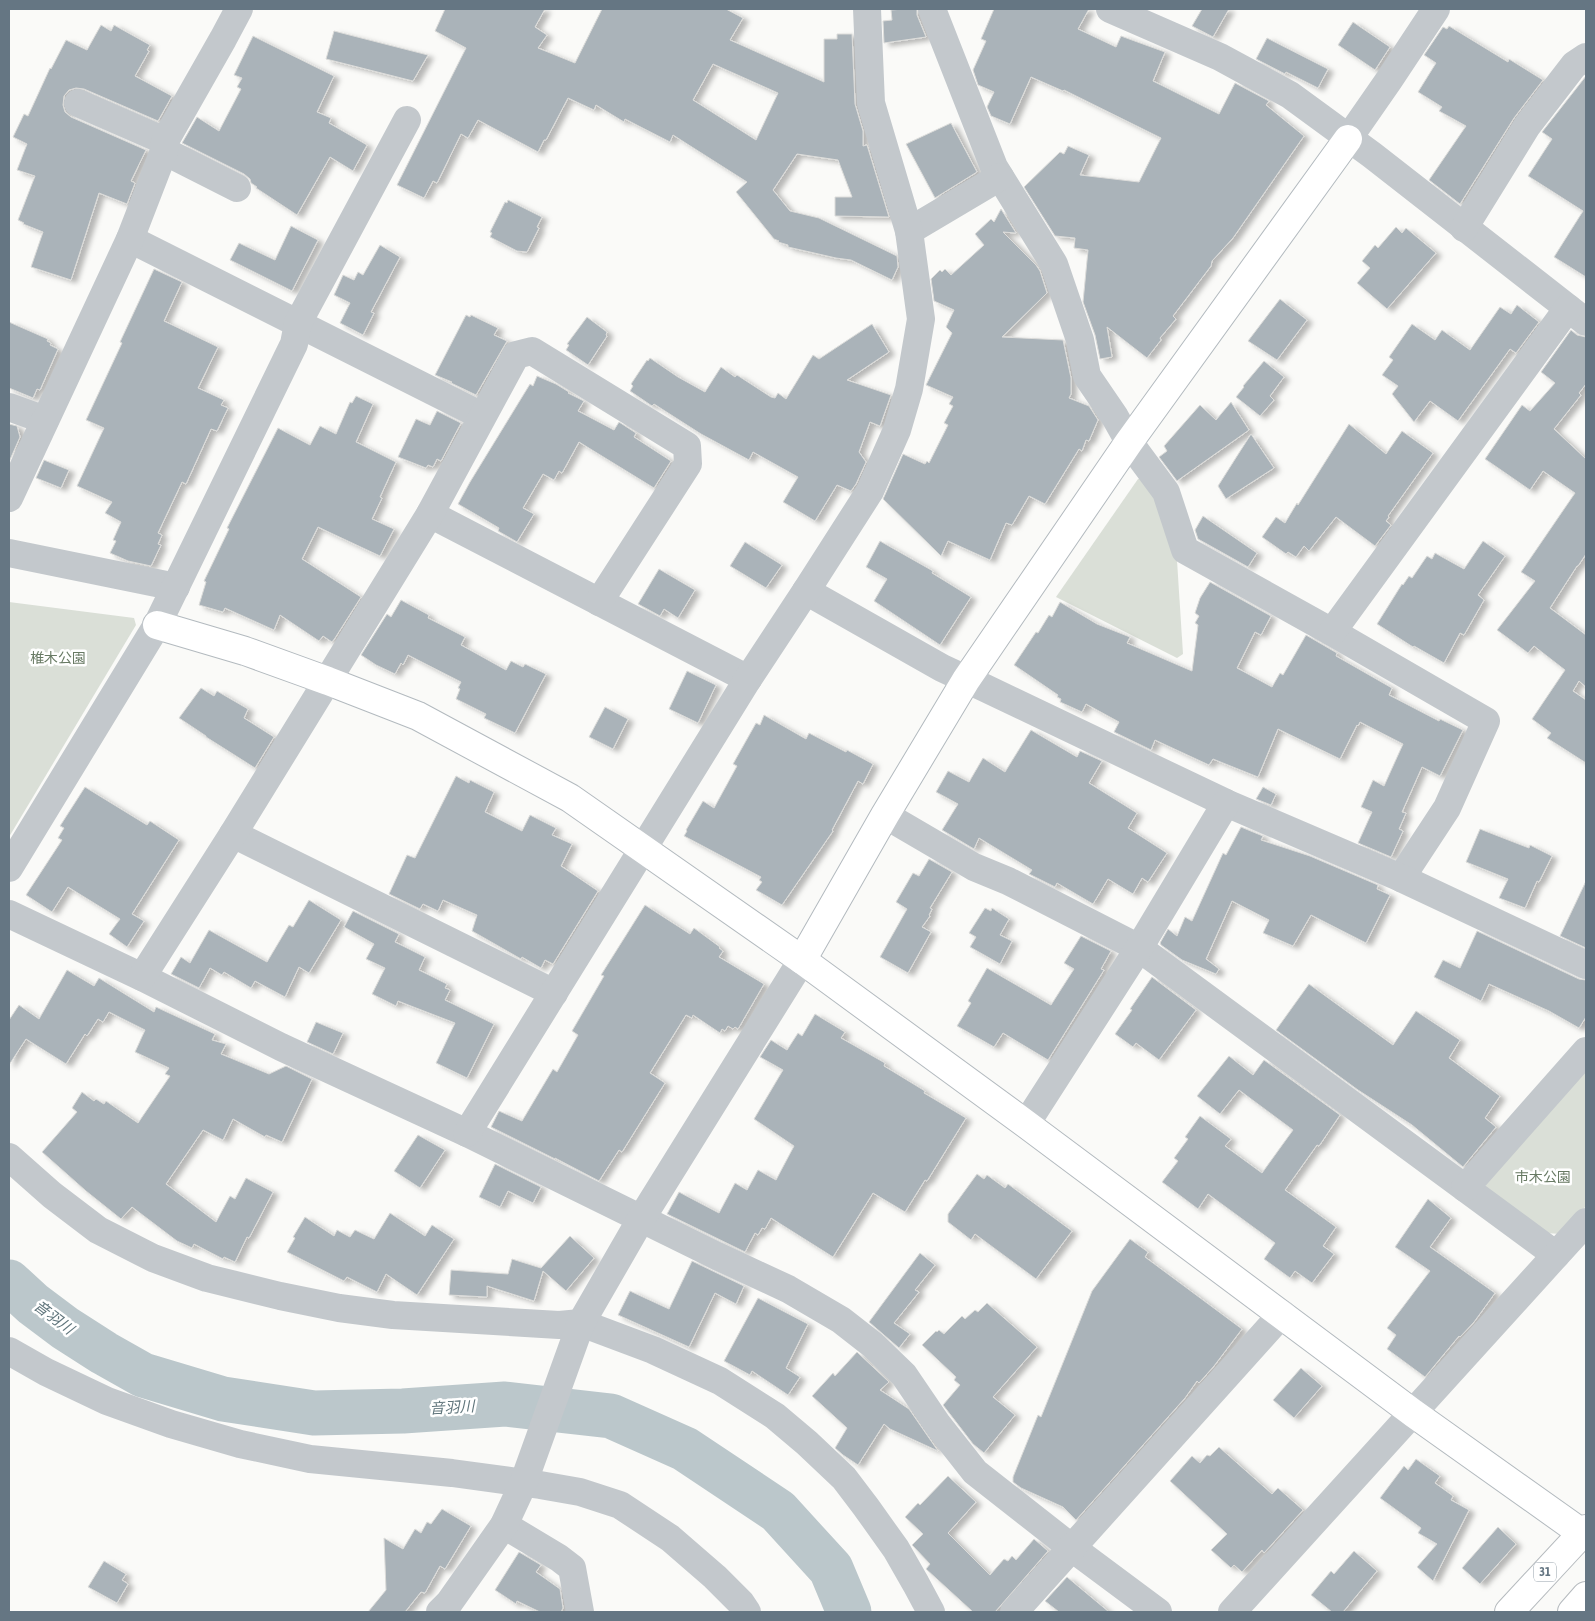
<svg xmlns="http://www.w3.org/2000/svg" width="1595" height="1621" font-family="'Asap Condensed','Noto Sans JP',sans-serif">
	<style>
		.green { fill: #dadfd7 }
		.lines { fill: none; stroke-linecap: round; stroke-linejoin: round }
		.river { stroke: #bbc7cb; stroke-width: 45 }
		.building { fill: #aab3b9; stroke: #dcdcda; fill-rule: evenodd; filter: url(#shadow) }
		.secondary-casing { stroke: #b3babf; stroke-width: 30 }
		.primary-casing { stroke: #b5babe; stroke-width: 30 }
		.street { stroke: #c3c8cc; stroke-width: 28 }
		.secondary { stroke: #fff; stroke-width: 28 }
		.primary { stroke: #fff; stroke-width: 28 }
		.labels { text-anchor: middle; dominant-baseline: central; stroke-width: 5; stroke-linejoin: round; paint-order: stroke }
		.shield { fill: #fff; stroke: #939fa8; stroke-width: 1 }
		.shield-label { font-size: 12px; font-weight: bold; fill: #657683 }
		.park-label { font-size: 14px; fill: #687a64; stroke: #fff }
		.water-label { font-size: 15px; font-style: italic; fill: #60757c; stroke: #fff }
	</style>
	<defs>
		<filter id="shadow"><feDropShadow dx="5.5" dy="3" stdDeviation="2.5" flood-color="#0004"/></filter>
	</defs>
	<rect width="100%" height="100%" fill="#fafaf8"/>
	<!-- green -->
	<g class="green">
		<polygon points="1146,478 1176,545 1183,654 1177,658 1056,597 1138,479"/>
		<polygon points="9,602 134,618 136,625 9,837"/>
		<polygon points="1586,1066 1586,1206 1561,1234 1545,1233 1486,1188 1485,1174"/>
	</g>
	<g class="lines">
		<!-- river -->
		<polyline class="river" points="9,1282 33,1304 65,1328 104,1353 143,1375 223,1399 314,1413 403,1411 505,1404 611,1416 685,1449 778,1511 831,1569 849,1612"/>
	</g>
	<!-- building -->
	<g class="building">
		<path d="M445,9h100l-10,18 12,8 -9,13 37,15 27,-54h124l17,9 -13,22 94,42v-43h13v-5h15l3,70 8,27v15l4,-1 22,72 -54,-1v-19h17l-14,-37 -41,-6 -24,36 17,21 29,7 78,38 1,11 -6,13 -41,-20 -15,-2 -48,-11v-2l-10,-3 1,-1 -5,-2 -38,-47 11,-10 -74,-47 -3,7 -45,-23 -1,3 -28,-17 -2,5 -26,-12 -22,42h-2l-6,12 -60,-32 -10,18 -7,-4 -24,49 -4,-2 -9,17 -27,-13 69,-137 -31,-17zM713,64l65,29 -22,47 -63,-40z"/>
		<polygon points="904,9 917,9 917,15 926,37 884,43 883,21 892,20 891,10"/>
		<polygon points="994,9 1089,9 1078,29 1116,47 1121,36 1165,52 1153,81 1219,114 1235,83 1269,101 1266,105 1304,136 1233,238 1212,261 1211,266 1173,316 1176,319 1160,338 1161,340 1147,358 1107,327 1112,357 1100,359 1095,335 1083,302 1088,250 1074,248 1075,238 1055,236 1024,187 1060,152 1064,154 1068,146 1089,155 1080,175 1139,182 1161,138 1064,90 1063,91 1031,77 1010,124 991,116 987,107 994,92 978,85 973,70 986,41 981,39"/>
		<polygon points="1202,9 1229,9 1213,37 1192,26"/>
		<polygon points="1353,22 1390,47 1375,70 1338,45"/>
		<polygon points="101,25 111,31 114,25 150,45 147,50 149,51 135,76 172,96 158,121 84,89 76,88 69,90 64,96 63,105 65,112 71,117 146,150 131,181 135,183 127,204 99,193 71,280 31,267 43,232 23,224 24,223 18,220 35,176 17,170 27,144 13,137 24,114 28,116 50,68 51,69 66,40 87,50"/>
		<polygon points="1449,26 1508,62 1509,59 1543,80 1514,118 1460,204 1429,180 1466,126 1439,111 1442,107 1418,92 1436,63 1424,55 1443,27 1447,29"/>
		<polygon points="334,31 428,55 413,81 326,59"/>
		<polygon points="253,36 334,76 317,112 331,118 329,123 367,145 353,171 330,157 297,215 256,188 257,187 251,183 250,179 244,174 182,143 197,117 219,131 241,89 237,87 242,78 234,75"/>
		<polygon points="1267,38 1328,69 1318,88 1286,72 1285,74 1256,59"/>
		<polygon points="1586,76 1586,277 1554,257 1583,211 1528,176 1552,139 1542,132"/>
		<polygon points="951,123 977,172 935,198 906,144"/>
		<polygon points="508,200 542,217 537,227 539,228 527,252 517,251 490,237 492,233 490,232 505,202 507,203"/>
		<polygon points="1001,209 1016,233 1003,232 1036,265 1040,271 1047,293 1002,337 1063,340 1071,378 1071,394 1069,398 1089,406 1098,420 1089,441 1086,440 1082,451 1079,449 1045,504 1029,496 1012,525 1006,523 990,560 948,541 941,556 883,499 903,454 925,464 927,461 929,463 948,425 944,423 953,406 949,404 953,397 926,385 952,333 946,327 954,310 934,301 931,279 940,270 942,272 945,269 951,275 984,245 975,234 991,219 994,222"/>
		<polygon points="291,226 318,240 292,291 230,260 239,243 275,260"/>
		<polygon points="1396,227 1402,233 1406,228 1436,253 1387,309 1357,283 1370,268 1362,261 1375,245 1378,248"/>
		<polygon points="380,245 400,257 371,312 374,313 363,335 340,323 350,303 334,295 343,275 354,280 358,272 363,275"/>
		<polygon points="154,269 182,282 164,321 218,347 198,388 224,400 221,405 228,408 217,431 211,429 186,484 182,482 158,533 162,535 158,544 161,545 151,566 128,561 110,553 116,541 113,540 121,522 105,513 112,502 77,486 104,428 86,420 122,343 120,342"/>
		<polygon points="1280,299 1307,320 1277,360 1248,341"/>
		<polygon points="1517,305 1539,322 1516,353 1510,349 1458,421 1430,401 1414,422 1392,394 1398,386 1382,375 1393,360 1389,357 1412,324 1435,340 1442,330 1470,350 1500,307 1511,314"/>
		<polygon points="466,315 470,317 471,315 498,328 494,335 507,341 476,395 451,383 452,382 435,375"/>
		<polygon points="587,317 607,332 606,335 607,336 588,365 566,350 569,345 567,344"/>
		<polygon points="9,322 48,339 47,341 51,343 50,345 58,349 40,390 37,389 33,398 9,388"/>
		<polygon points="872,324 889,352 847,380 891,395 880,426 870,422 859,452 866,462 856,484 851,491 837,485 815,521 783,502 798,477 753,452 749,460 701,434 654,404 652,406 630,391 633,386 631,384 647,360 648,361 650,358 678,377 705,392 721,367 735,377 737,375 771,397 775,398 778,393 786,399 813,355 819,359"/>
		<polygon points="1571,330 1577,335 1586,337 1586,384 1579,393 1581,395 1554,429 1586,459 1586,554 1578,566 1577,566 1550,608 1586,635 1586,687 1579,681 1573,691 1586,700 1586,763 1547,738 1551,733 1532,719 1565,670 1534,646 1528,653 1497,630 1535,581 1521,572 1575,493 1543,471 1530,490 1485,459 1522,405 1530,411 1555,383 1541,372"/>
		<polygon points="1264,361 1284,377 1270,396 1274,400 1260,416 1236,397 1244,387 1243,386"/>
		<polygon points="537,376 556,384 569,392 568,393 584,401 578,411 614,430 619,422 636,433 634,437 671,461 654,488 579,442 562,473 559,471 554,480 543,474 523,508 534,514 517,542 498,531 499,528 458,504 470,482 530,384 533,386"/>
		<polygon points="356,396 373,404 356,442 396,462 380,497 382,498 372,519 394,529 380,556 318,527 302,559 361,597 335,638 332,642 323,636 319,641 280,615 274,630 225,608 223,612 199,605 206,582 204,581 229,529 227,528 278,428 310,445 320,426 336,434 350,402 352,403"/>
		<polygon points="1231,402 1249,430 1177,481 1159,457 1167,451 1164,446 1200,405 1216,420"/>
		<polygon points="437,411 461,423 441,461 437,459 433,467 428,465 426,468 398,457 416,419 430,425"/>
		<polygon points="9,424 17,426 20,437 9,462"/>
		<polygon points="1349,424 1386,454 1402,431 1433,453 1388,516 1389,517 1386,521 1391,525 1375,546 1336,517 1309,551 1304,546 1296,557 1288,552 1286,554 1262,537 1276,517 1285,523 1297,503 1298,505"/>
		<polygon points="1251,434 1274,468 1226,499 1218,486"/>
		<polygon points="44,460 69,470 61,488 36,478"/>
		<polygon points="1203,516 1257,553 1248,567 1198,539 1195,530"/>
		<polygon points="880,541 933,571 932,573 971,597 940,645 874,601 887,579 866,567"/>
		<polygon points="1483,541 1505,556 1478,595 1484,600 1464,635 1460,633 1444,663 1414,646 1413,647 1377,624 1402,584 1403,585 1409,576 1412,578 1427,556 1432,559 1435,553 1464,569"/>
		<polygon points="745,542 782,565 766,588 730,566"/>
		<polygon points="659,569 695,590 678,618 664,609 660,616 638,604"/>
		<polygon points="1210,582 1271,616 1261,635 1255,632 1237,668 1272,687 1280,673 1283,675 1306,635 1337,653 1336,656 1392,688 1389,695 1439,721 1440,719 1463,730 1440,776 1422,767 1402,812 1406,813 1399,829 1403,831 1391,857 1358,843 1372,812 1361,807 1373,780 1384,786 1403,744 1360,722 1358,726 1357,725 1340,759 1278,729 1258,777 1213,759 1209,765 1155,740 1151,750 1149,749 1114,732 1119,722 1086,704 1082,712 1060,702 1061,699 1057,697 1058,695 1014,665 1036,632 1038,633 1049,615 1052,617 1060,602 1097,624 1130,637 1127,643 1192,671 1198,625 1195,623 1199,616 1195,613 1200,598"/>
		<polygon points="401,600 429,615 428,618 465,637 461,645 506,670 511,661 523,667 525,664 546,674 515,733 484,718 486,714 456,699 460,689 458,688 461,682 408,655 403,665 401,663 395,674 376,665 361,655 387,614 391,617"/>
		<polygon points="687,671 716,685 698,723 669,709"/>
		<polygon points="201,688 214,696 217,691 248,709 244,718 274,737 255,768 206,737 206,736 179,718"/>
		<polygon points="605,707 628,719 613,749 589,737"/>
		<polygon points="764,715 806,739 809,733 846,752 847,750 873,764 863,784 858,781 832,830 833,831 782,905 756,890 762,882 759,880 761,877 684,836 687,831 686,830 703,801 714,808 737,766 733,764 756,723 760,725"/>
		<polygon points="1031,730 1077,757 1080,751 1102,761 1089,783 1137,813 1128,828 1167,853 1148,882 1142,878 1133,894 1108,879 1093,904 1057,883 1055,887 1029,874 1032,870 979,838 974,849 942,830 958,804 936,792 948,771 969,782 983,758 1005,772"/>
		<polygon points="456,776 469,783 470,780 494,792 485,812 522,831 530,815 556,828 552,835 572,844 561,866 598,891 553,964 545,960 541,968 522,957 521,959 472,931 477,915 443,900 438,911 423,904 420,909 389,894 407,855 415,858"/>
		<polygon points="85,787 147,825 150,821 179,840 132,914 144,921 127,947 109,934 120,919 68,887 52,912 26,895 62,840 58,838 64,828 60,826"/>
		<polygon points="1263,787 1276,794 1271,805 1256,799"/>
		<polygon points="1241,827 1263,836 1261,840 1310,856 1378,885 1377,889 1390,895 1366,943 1311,915 1293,946 1263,933 1269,920 1232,901 1206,959 1219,969 1216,974 1182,960 1161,945 1160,943 1168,929 1177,936 1185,917 1192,921 1223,853 1226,855"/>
		<polygon points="1480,829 1529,848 1530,845 1552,856 1539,882 1537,881 1525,908 1499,898 1508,879 1466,862"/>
		<polygon points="929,859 952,872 930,908 932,909 929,915 930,916 922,927 931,932 908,973 880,957 907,909 896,902 913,873 919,876"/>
		<polygon points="1586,881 1586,948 1560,936"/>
		<polygon points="309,900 341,920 309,973 299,967 285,997 255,981 251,988 224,972 222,975 210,968 199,988 171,974 181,957 190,963 209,930 267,962 289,925 293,927"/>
		<polygon points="645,905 690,934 694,928 720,947 719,948 723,951 719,957 764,984 738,1029 735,1027 733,1029 728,1026 725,1031 722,1029 720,1033 693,1015 692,1018 686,1015 650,1073 665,1083 622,1152 619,1150 599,1181 555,1158 555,1159 491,1127 499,1111 522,1121 553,1069 557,1072 578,1035 572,1031 604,976 601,975"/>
		<polygon points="985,908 991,911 992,908 1009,919 1000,935 1012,941 1000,964 970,947 976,937 969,933"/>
		<polygon points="353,911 399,934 395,942 425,957 419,970 447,984 445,988 450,990 445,1000 494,1024 467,1078 436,1063 455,1023 398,1001 396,1006 372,994 385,968 366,959 374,944 344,927"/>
		<polygon points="1477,931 1579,979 1586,980 1586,1017 1579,1028 1549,1011 1489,984 1481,1001 1434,977 1443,960 1460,968"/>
		<polygon points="1081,936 1111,951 1101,969 1104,970 1048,1060 1003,1033 994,1047 957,1026 971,1003 968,1001 987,968 1051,1005 1074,969 1064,963"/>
		<polygon points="67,970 94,986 99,978 154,1012 156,1007 215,1034 212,1040 226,1044 221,1054 269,1074 286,1066 312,1079 282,1142 266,1135 265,1137 233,1119 223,1140 203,1130 166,1184 216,1222 230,1196 235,1199 246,1178 273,1192 249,1238 247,1237 235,1262 224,1257 223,1259 194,1244 192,1248 177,1241 132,1207 121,1219 86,1191 42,1152 77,1112 72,1108 82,1092 94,1101 96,1099 104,1104 106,1101 138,1123 170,1076 165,1074 169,1068 135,1052 145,1030 109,1012 103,1022 98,1019 87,1036 85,1034 66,1064 26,1039 9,1065 9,1020 19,1005 39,1019"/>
		<polygon points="1152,977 1196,1010 1159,1060 1136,1043 1133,1047 1115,1034 1132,1010 1130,1009"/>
		<polygon points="1309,984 1393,1045 1416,1011 1460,1040 1449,1058 1500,1096 1485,1118 1496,1127 1463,1167 1412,1125 1358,1090 1276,1030"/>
		<polygon points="815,1014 845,1032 841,1038 885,1063 884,1066 925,1091 924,1093 966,1118 927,1181 925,1180 905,1212 873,1193 833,1257 771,1218 765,1229 762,1228 758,1235 755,1233 745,1252 667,1214 679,1192 719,1213 735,1183 747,1190 758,1170 776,1180 794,1146 754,1119 783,1070 760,1057 771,1040 787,1050 798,1033 802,1036"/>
		<polygon points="316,1022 343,1033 333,1054 307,1042"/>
		<polygon points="1229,1056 1253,1075 1264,1060 1340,1115 1319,1146 1317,1145 1285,1190 1336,1227 1323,1246 1334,1254 1312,1283 1295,1271 1290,1278 1264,1259 1275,1243 1208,1194 1198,1209 1162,1182 1178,1161 1174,1158 1188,1139 1185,1137 1200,1116 1231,1139 1225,1146 1262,1173 1293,1130 1239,1090 1220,1114 1197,1096"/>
		<polygon points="418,1135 445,1150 420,1188 394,1171"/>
		<polygon points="495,1164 541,1187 533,1203 508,1191 500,1207 479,1197"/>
		<polygon points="977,1174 984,1179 987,1175 1005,1188 1008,1184 1072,1231 1036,1279 975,1234 971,1240 948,1222 948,1214"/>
		<polygon points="1428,1199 1451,1218 1430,1247 1495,1293 1474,1322 1460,1337 1459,1336 1425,1377 1387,1349 1396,1335 1387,1328 1430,1271 1395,1247"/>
		<polygon points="390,1213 425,1236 432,1225 454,1239 417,1295 386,1274 377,1292 347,1277 344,1281 287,1252 295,1238 293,1237 305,1217 334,1236 337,1230 350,1237 355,1230 374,1239"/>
		<polygon points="570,1236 594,1258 566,1291 543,1271 534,1301 487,1286 487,1297 449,1295 451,1270 508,1274 512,1259 541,1268"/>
		<polygon points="1130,1239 1148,1252 1145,1257 1242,1329 1214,1366 1199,1383 1197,1381 1185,1398 1076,1520 1063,1507 1021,1488 1013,1482 1013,1477 1038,1415 1041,1417 1092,1291"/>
		<polygon points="920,1253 935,1265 915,1290 919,1292 894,1323 910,1334 899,1348 869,1322"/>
		<polygon points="692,1261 744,1286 736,1304 715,1293 689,1347 618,1315 630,1291 669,1309"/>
		<polygon points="758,1298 808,1324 786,1368 800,1377 788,1395 752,1371 750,1375 724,1361"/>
		<polygon points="987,1303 1037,1347 993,1397 1015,1415 984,1453 973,1444 943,1405 960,1385 954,1380 956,1377 922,1345 936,1331 937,1332 939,1330 944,1334 962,1316 965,1319 975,1310 978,1312"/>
		<polygon points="857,1352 889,1382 880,1390 909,1409 938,1451 890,1429 884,1424 858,1465 843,1455 835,1448 847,1428 812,1396 833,1373 835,1376"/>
		<polygon points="1301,1368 1322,1386 1294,1418 1273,1400"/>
		<polygon points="1219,1447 1272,1494 1278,1488 1303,1510 1264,1553 1262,1550 1242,1572 1234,1565 1231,1568 1211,1550 1227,1534 1170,1481 1192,1456 1200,1463 1207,1455 1210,1456"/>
		<polygon points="1416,1459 1440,1476 1435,1483 1453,1496 1451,1500 1469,1510 1433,1581 1417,1567 1437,1544 1418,1533 1421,1528 1380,1498 1404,1466 1408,1470"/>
		<polygon points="948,1476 976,1502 948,1533 990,1575 1004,1559 1008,1561 1012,1556 1016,1560 1034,1539 1048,1551 995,1612 973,1612 926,1569 930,1564 912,1545 923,1534 905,1517 918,1503 920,1505"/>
		<polygon points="442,1509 471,1526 445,1569 440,1566 425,1593 421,1592 405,1612 368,1612 386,1590 384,1538 403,1549 415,1529 421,1533 427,1522 431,1524"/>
		<polygon points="1498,1527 1516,1544 1480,1584 1462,1568"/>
		<polygon points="1354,1551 1377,1571 1343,1612 1332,1612 1311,1595 1331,1571 1334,1574"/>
		<polygon points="519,1552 541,1565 536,1572 560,1589 563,1608 561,1612 540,1612 517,1601 516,1604 495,1590"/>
		<polygon points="104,1561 126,1574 122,1580 128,1584 117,1603 88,1587"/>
		<polygon points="1067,1577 1109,1612 1059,1612 1045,1601"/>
	</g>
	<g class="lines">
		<defs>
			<g id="secondary">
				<polyline points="157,625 245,651 328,681 418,716 570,798 802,960 1026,1124 1413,1413 1586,1536"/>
				<polyline points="802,960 885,815 966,680 1129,442 1348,139"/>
			</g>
			<g id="primary">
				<polyline points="1509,1612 1586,1529"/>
				<polyline points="1572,1612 1586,1596"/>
			</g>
		</defs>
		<!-- secondary casing -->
		<use href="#secondary" class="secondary-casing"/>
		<!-- primary casing -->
		<use href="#primary" class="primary-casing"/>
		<!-- street -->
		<g class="street">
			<polyline points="932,9 994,167 1054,264 1080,340 1087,376 1115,417 1129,442 1166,492 1185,550 1332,632 1486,721 1447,808 1401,878"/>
			<polyline points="1110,9 1220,57 1290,95 1372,155 1586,322"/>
			<polyline points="78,103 165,141"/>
			<polyline points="1348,139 1389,80 1436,9"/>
			<polyline points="164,151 237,188"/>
			<polyline points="1464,228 1527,126 1574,65 1586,57"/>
			<polyline points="909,231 1000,177"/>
			<polyline points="130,239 482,416"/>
			<polyline points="9,407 45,420"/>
			<polyline points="9,498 130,239 164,151 165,141 223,39 239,9"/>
			<polyline points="430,514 748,679"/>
			<polyline points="9,553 176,587"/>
			<polyline points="806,591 942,668 985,688 1226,803 1401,878 1586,965"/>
			<polyline points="1332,632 1568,308"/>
			<polyline points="885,815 974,867 1008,881 1139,948 1556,1255"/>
			<polyline points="233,834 554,993"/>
			<polyline points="9,868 157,625 294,344 298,323 407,120"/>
			<polyline points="9,914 142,977 281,1047 467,1133 717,1256 788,1289 841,1320 873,1345 904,1375 938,1425 975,1472 1072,1548 1158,1612"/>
			<polyline points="142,977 233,834 430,514 516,355 532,351 687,446 688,464 599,602"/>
			<polyline points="1026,1124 1139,948 1226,803"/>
			<polyline points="467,1133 748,679 806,591 870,491 897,430 909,389 921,319 909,231 871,103 867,9"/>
			<polyline points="9,1157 52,1195 98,1230 153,1258 207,1278 280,1296 339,1308 393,1315 559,1325 581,1323 653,1350 720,1381 775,1416 807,1443 844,1478 866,1507 896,1549 916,1584 931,1612"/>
			<polyline points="1465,1188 1586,1051"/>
			<polyline points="9,1351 46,1372 107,1401 171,1424 240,1444 310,1459 452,1473 540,1485 580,1492 620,1505 670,1538 715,1577 741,1603 747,1612"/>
			<polyline points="504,1525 559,1558 572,1568 580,1612"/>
			<polyline points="440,1612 449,1603 504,1525 523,1484 581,1323 641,1219 802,960"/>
			<polyline points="1014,1612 1282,1314"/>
			<polyline points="1232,1612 1586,1222"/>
		</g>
		<!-- secondary -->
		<use href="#secondary" class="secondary"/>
		<!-- primary -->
		<use href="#primary" class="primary"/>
	</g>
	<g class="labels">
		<!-- shield labels -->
		<rect class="shield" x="1534" y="1562.5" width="22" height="19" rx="4"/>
		<g class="shield-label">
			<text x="1545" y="1572">31</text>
		</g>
		<!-- park labels -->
		<g class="park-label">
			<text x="58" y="658">椎木公園</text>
			<text x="1543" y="1177">市木公園</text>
		</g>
		<!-- water labels -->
		<g class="water-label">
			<text transform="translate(54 1317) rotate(37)">音羽川</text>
			<text transform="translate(452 1407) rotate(-3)">音羽川</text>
		</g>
	</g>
	<!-- border -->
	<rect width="1595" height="1621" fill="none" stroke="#657683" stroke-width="20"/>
</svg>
